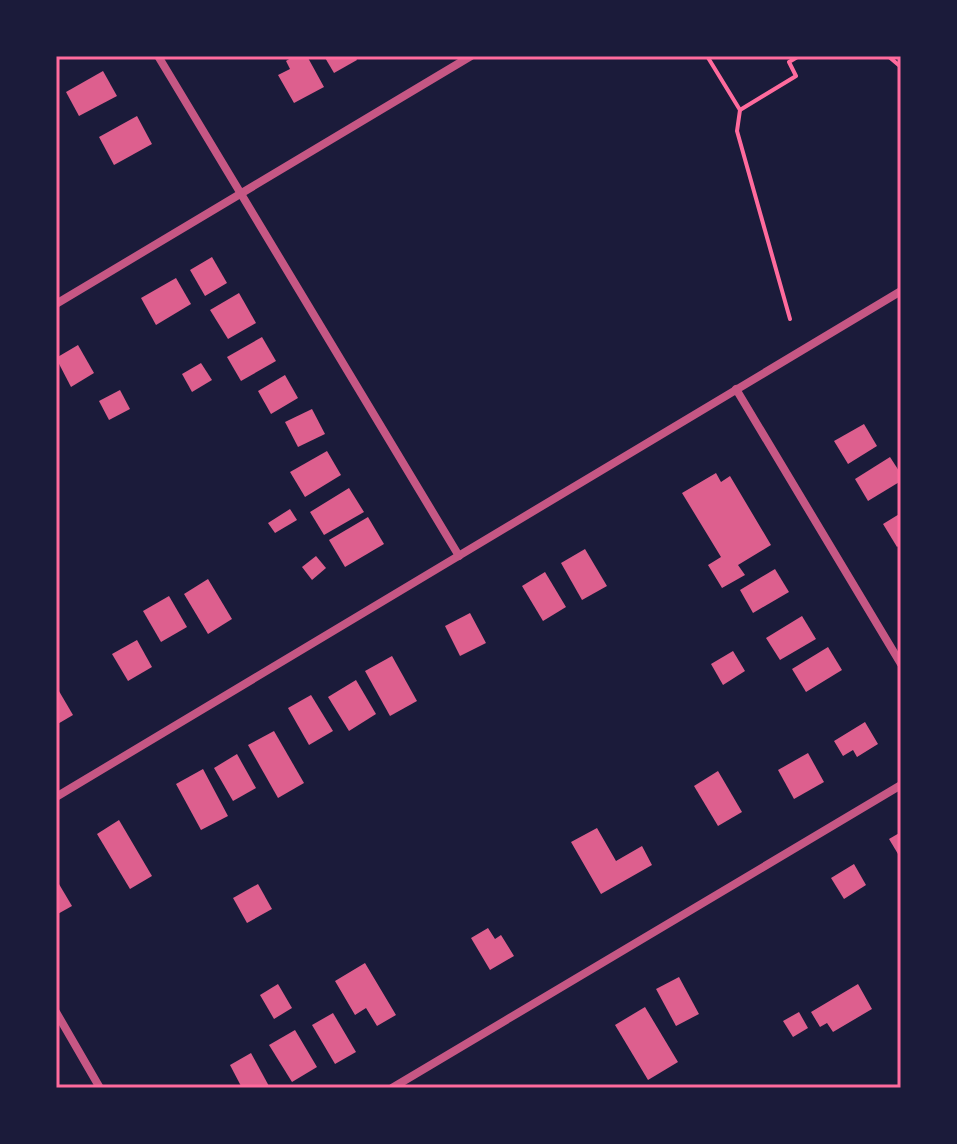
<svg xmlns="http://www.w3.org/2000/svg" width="957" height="1144" font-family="Karla,sans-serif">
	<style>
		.building { fill: #dd5f8e }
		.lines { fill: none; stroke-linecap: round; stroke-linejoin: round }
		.path { stroke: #ff6b9d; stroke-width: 4 }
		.minor { stroke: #c65784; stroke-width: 8 }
		.neatline { fill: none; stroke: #ff6b9d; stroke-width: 3 }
	</style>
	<rect width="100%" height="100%" fill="#1b1b3a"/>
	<!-- building -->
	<g class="building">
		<polygon points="294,56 307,56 324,87 294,103 278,75 290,69 286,61"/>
		<polygon points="324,56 355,56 357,60 334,73"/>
		<polygon points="103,71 117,96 79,116 66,92"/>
		<polygon points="137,116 152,144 114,165 99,137"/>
		<polygon points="212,257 227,283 205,296 190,270"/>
		<polygon points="176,278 191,304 156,325 141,298"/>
		<polygon points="239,293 256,323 228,339 210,310"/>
		<polygon points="262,337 276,361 241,381 227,357"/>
		<polygon points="78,345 94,373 71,387 56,358"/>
		<polygon points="201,363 212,380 192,392 182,374"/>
		<polygon points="285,375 298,398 271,414 258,391"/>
		<polygon points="120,390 130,409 109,420 99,401"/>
		<polygon points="312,409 325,434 298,447 285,422"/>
		<polygon points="864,424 877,446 848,464 834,441"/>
		<polygon points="327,451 341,475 305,497 290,472"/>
		<polygon points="890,457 901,474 901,481 868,501 855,479"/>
		<polygon points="716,473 721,482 730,476 771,545 738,565 745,575 722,588 708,565 721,557 682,493"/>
		<polygon points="349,488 364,512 324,535 310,512"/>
		<polygon points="290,509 297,520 275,533 268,523"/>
		<polygon points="901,513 901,544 897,547 883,524"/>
		<polygon points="368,517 384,544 345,567 329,540"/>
		<polygon points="585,549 607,586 582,600 561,563"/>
		<polygon points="316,556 326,568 312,580 302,567"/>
		<polygon points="775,569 789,592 753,613 740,590"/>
		<polygon points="545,572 566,607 543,621 522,586"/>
		<polygon points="208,579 232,619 208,634 184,594"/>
		<polygon points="169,596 187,627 161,642 143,611"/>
		<polygon points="470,613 486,643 460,656 445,626"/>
		<polygon points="802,616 816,639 780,660 766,638"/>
		<polygon points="137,640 152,667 128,681 112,654"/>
		<polygon points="828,647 842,670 806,692 792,669"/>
		<polygon points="733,651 745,671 723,685 711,664"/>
		<polygon points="392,656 417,701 390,716 365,671"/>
		<polygon points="356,680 376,714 349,731 328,697"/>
		<polygon points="56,686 73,715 56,725"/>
		<polygon points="311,695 333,731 309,745 288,708"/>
		<polygon points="865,722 878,744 857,757 853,750 843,756 834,741"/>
		<polygon points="274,731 304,783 278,798 248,745"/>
		<polygon points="808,753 824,782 794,799 778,770"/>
		<polygon points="237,754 256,788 233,801 214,768"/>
		<polygon points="203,769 228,816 201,830 176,784"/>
		<polygon points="718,771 742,812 718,826 694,786"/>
		<polygon points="119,820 152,876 130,889 97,834"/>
		<polygon points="597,828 616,861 642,846 652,865 601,894 571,842"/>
		<polygon points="901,832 901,859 889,839"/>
		<polygon points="854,864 866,885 844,899 831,878"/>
		<polygon points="56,879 72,906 56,915"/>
		<polygon points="258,884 272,909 247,923 233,898"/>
		<polygon points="488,928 495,939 501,935 514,956 490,970 471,938"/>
		<polygon points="365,963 396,1015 377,1026 366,1008 355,1015 335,981"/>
		<polygon points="679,977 699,1014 676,1026 656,989"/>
		<polygon points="278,984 292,1008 274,1019 260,995"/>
		<polygon points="858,984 872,1009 833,1032 827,1023 820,1027 811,1012"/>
		<polygon points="645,1007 678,1062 648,1080 615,1025"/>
		<polygon points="799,1012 808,1028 793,1037 783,1021"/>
		<polygon points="333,1013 356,1052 335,1064 312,1025"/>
		<polygon points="295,1030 317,1067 292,1082 269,1045"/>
		<polygon points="251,1053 270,1088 242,1088 230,1065"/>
	</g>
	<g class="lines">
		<!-- path -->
		<g class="path">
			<polyline points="707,56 740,110 737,131 790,319"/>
			<polyline points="888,56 901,67"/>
			<polyline points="740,110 796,76 789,62 799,56"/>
		</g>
		<!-- minor -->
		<g class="minor">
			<polyline points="158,56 459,556"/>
			<polyline points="56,304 471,56"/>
			<polyline points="736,389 901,664"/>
			<polyline points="56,797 901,291"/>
			<polyline points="56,1012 100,1088"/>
			<polyline points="392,1088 901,785"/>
		</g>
	</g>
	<!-- border -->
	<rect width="957" height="1144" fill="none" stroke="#1b1b3a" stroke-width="116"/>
	<rect x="58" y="58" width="841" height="1028" class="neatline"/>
</svg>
